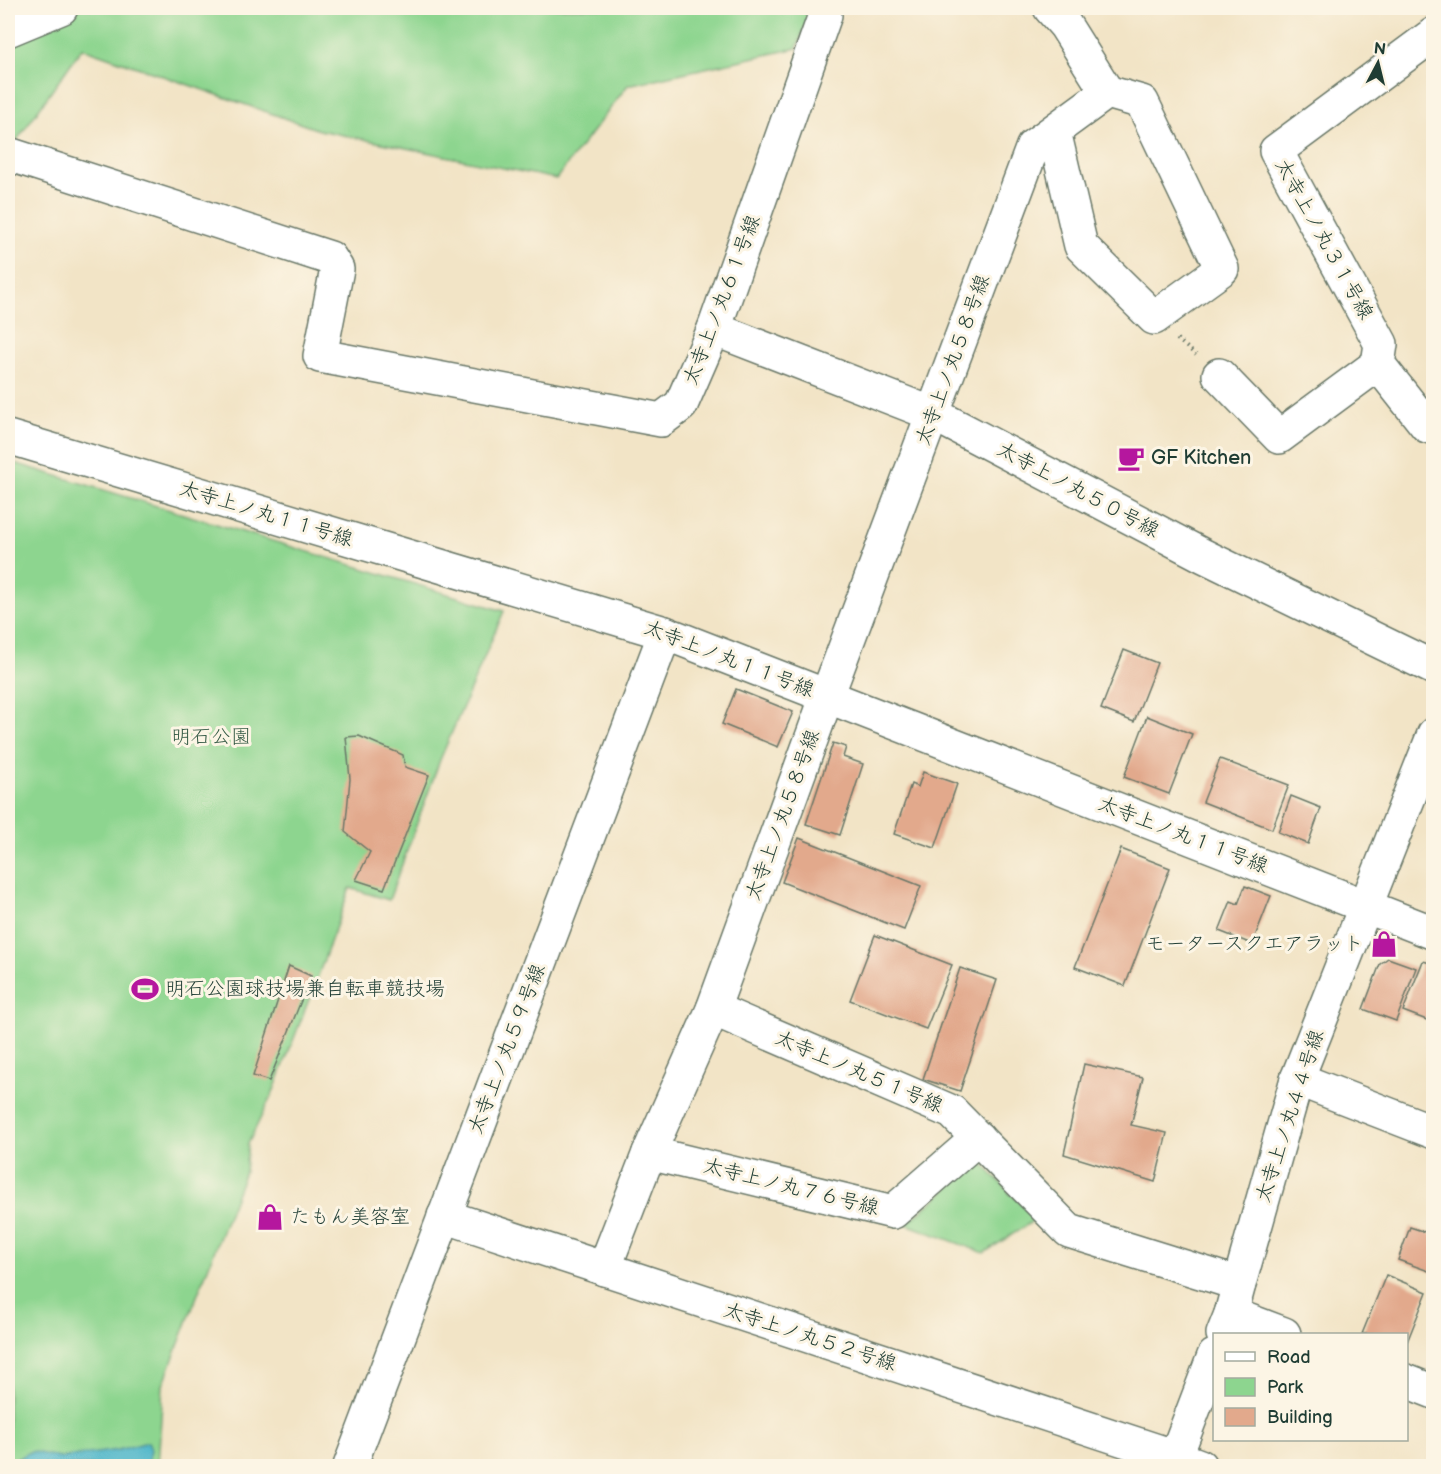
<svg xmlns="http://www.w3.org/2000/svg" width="1441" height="1474" font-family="'Balsamiq Sans','Klee One',sans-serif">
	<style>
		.green { fill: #8dd58f; stroke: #568962; stroke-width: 1.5 }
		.water { fill: #4bb5c9; stroke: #35797e; stroke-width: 1.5 }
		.building { fill: #e2a98c }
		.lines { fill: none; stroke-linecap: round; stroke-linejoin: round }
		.minor-casing { stroke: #697767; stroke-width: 36 }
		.path { stroke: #697767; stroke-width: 4; stroke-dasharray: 1.5 4.5; stroke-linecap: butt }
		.minor { stroke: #fff; stroke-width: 33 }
		.labels { text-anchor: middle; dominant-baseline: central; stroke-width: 6; stroke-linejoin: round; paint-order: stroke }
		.street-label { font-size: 20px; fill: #1f3d34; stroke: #fcf5e5 }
		.poi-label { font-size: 20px; fill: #1f3d34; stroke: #fcf5e5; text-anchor: start }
		.park-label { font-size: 20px; fill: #355b46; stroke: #fcf5e5 }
	</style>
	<rect width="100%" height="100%" fill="#fcf5e5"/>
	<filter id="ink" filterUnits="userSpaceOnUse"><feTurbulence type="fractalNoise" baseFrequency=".0167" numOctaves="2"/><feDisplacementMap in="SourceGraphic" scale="12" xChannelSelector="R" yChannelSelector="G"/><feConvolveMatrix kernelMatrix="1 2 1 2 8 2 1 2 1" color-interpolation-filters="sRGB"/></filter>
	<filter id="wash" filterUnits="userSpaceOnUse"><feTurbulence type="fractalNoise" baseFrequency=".008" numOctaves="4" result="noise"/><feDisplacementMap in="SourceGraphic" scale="24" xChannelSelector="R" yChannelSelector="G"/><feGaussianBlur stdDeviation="1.35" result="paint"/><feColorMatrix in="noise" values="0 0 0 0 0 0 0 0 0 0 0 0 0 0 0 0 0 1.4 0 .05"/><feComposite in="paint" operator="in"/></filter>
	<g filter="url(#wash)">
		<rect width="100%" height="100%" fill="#f2e4c6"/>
		<!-- green -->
		<g class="green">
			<polygon points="8,8 812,8 797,48 628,85 556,179 319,130 82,48 8,153"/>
			<polygon points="8,461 504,611 440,760 389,900 350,888 318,976 274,1090 248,1144 245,1171 163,1385 158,1466 8,1466"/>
			<polygon points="980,1161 1036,1219 984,1253 906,1224"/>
		</g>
		<!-- water -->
		<polygon class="water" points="148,1442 151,1450 147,1466 8,1466 8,1464 31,1451 60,1458 118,1450"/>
		<g id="blocks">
			<!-- building -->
			<g class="building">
				<polygon points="1124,650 1157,663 1134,722 1101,709"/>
				<polygon points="736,689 793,712 778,747 722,724"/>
				<polygon points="1147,716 1192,734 1169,794 1124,777"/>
				<polygon points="359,736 403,755 405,767 429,775 384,889 356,880 370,852 345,832 350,779 346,737"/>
				<polygon points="833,743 846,747 843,757 863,764 840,835 806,824"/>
				<polygon points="1220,759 1289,785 1272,829 1203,802"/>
				<polygon points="923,772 957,784 935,848 894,834 911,784 918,787"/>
				<polygon points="1291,796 1321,808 1308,844 1278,832"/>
				<polygon points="799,838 921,886 904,930 782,882"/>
				<polygon points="1121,849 1170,868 1125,986 1075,967"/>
				<polygon points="1245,886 1271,896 1252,944 1219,931 1231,901 1238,904"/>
				<polygon points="875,935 952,965 926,1029 850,1000"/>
				<polygon points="1388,958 1416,968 1396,1021 1363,1009 1380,964"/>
				<polygon points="1423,961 1434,964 1434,1019 1432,1022 1403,1011"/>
				<polygon points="289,966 311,976 269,1081 253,1076"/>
				<polygon points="960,968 997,980 960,1091 923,1079"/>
				<polygon points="1084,1064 1143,1077 1131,1125 1167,1133 1155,1182 1064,1154"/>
				<polygon points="1410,1227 1434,1235 1434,1273 1398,1260"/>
				<polygon points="1386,1275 1427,1292 1407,1342 1406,1334 1362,1334"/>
			</g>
		</g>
	</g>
	<g filter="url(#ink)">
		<use href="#blocks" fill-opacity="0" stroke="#697767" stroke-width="1.5"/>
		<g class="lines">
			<defs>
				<g id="minor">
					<polyline points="1050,8 1065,25 1107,92"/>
					<polyline points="8,30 61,8"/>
					<polyline points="1434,34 1276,151 1381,344 1378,364 1427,426 1434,428"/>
					<polyline points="8,154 330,258 337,269 320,356 661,420 681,405 714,329 825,15"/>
					<polyline points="714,329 933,414 1204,556 1434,668"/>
					<polyline points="1219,375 1279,437 1378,364"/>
					<polyline points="8,437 665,633 1434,933"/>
					<polyline points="713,1009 952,1112 1069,1231 1239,1284"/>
					<polyline points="1297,1079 1434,1132"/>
					<polyline points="649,1153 893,1212 978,1138"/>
					<polyline points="444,1216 1176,1457 1200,1466"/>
					<polyline points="604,1269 649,1153 713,1009 827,696 1033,146 1107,92 1142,102 1222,269 1154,318 1081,246 1054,131"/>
					<polyline points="1231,1314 1284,1334"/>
					<polyline points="1223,1334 1231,1314 1239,1284 1297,1079 1434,734"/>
					<polyline points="1406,1381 1434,1392"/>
					<polyline points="350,1466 665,633"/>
					<polyline points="1172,1466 1214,1356"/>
				</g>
			</defs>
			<!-- minor casing -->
			<use href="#minor" class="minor-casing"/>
			<!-- path -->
			<polyline class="path" points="1177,339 1196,355"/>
			<!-- minor -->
			<use href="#minor" class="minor"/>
		</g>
	</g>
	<!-- icons -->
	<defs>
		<symbol id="cafe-bare" viewBox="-9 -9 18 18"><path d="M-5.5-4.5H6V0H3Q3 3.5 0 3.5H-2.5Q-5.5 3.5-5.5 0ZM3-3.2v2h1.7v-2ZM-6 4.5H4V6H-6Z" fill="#b5179e" stroke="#fcf5e5" stroke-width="2.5" paint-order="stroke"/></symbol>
		<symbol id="shop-bare" viewBox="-9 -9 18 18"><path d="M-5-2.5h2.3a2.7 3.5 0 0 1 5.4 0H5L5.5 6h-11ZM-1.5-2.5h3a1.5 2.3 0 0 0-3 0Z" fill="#b5179e" stroke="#fcf5e5" stroke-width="2.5" paint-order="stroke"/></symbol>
		<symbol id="stadium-bare" viewBox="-9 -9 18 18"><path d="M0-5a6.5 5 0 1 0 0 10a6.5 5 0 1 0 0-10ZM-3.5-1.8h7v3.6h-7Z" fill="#b5179e" stroke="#fcf5e5" stroke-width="2.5" paint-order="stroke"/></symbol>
	</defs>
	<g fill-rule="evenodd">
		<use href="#cafe-bare" x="1112" y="439" width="38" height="38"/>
		<use href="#shop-bare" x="1365" y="925" width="38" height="38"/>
		<use href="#stadium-bare" x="126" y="970" width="38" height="38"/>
		<use href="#shop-bare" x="251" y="1198" width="38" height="38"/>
	</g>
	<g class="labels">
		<!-- street labels -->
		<g class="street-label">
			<text transform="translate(1324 239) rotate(61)">太寺上ノ丸３１号線</text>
			<text transform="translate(722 300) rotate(-69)">太寺上ノ丸６１号線</text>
			<text transform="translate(953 360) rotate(-70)">太寺上ノ丸５８号線</text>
			<text transform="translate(1078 490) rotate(28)">太寺上ノ丸５０号線</text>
			<text transform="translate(266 514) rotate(17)">太寺上ノ丸１１号線</text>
			<text transform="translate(729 659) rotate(21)">太寺上ノ丸１１号線</text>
			<text transform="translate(783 815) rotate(-70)">太寺上ノ丸５８号線</text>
			<text transform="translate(1183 835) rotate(21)">太寺上ノ丸１１号線</text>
			<text transform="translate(507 1049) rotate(-69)">太寺上ノ丸５９号線</text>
			<text transform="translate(859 1072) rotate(23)">太寺上ノ丸５１号線</text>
			<text transform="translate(1290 1116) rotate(-72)">太寺上ノ丸４４号線</text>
			<text transform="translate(791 1187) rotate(14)">太寺上ノ丸７６号線</text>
			<text transform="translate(810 1337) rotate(18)">太寺上ノ丸５２号線</text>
		</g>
		<!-- poi labels -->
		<g class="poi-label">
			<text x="1151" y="458">GF Kitchen</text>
			<text x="1364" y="944" text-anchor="end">モータースクエアラット</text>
			<text x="165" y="989">明石公園球技場兼自転車競技場</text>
			<text x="290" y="1217">たもん美容室</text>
		</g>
		<!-- park labels -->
		<g class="park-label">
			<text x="211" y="737">明石公園</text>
		</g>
	</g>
	<!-- margin -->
	<rect width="1441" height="1474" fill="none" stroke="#fcf5e5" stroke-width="30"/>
	<!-- legend -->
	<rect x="1213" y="1333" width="195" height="108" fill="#fcf5e5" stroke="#a4ab9e" stroke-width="1.5"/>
	<rect x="1225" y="1352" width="30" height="9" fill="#ffffff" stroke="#a4ab9e" stroke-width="1.5"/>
	<text x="1267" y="1363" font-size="18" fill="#1f3d34">Road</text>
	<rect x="1225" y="1378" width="30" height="18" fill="#8dd58f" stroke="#a4ab9e" stroke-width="1.5"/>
	<text x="1267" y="1393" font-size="18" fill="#1f3d34">Park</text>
	<rect x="1225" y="1408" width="30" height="18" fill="#e2a98c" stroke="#a4ab9e" stroke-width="1.5"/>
	<text x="1267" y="1423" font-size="18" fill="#1f3d34">Building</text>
	<!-- north arrow -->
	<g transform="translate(1378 63) rotate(7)" stroke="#fcf5e5" stroke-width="4.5" paint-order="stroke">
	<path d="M0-4.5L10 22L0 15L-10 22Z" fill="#1f3d34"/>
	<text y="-9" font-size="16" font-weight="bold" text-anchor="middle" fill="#1f3d34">N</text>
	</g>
</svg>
